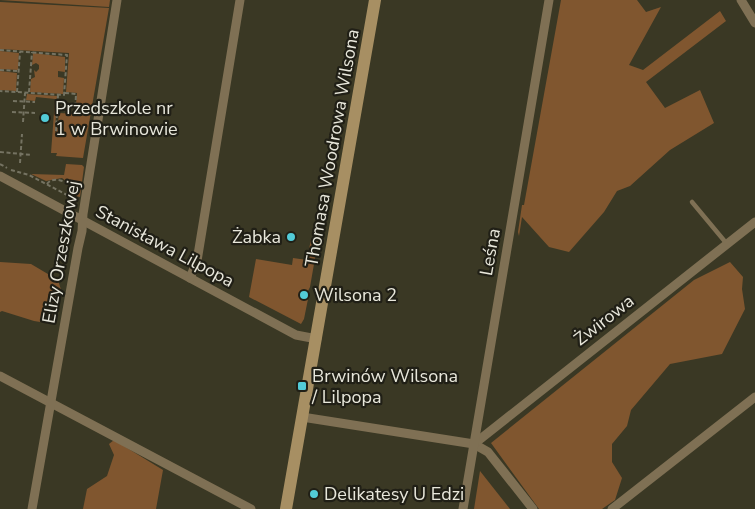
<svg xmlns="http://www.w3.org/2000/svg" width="755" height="509" font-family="'Nunito Sans',sans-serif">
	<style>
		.green { fill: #80562f }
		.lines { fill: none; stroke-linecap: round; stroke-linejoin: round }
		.path { stroke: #757362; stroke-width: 2; stroke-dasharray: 4 2.5; stroke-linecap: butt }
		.lane { stroke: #7f7054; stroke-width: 4.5 }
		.street { stroke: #7f7054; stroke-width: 9 }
		.secondary { stroke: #a78f63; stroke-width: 12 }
		.poi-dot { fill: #52cbd7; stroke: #201f16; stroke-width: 2 }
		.labels { text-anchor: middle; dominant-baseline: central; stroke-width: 4.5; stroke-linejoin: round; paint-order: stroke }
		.poi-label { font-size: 18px; fill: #e8e7db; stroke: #201f16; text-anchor: start }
		.street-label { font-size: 18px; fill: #e8e7db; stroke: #201f16 }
	</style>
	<rect width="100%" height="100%" fill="#3a3824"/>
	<!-- green -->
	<g class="green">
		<polygon points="0,0 110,0 109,7"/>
		<polygon points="561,0 637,0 646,12 661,7 629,65 643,70 720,11 726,21 646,82 665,108 700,90 714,123 670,150 630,186 617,191 604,212 569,252 549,247 522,217 519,236 518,232 522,205 524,205"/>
		<polygon points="0,2 109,8 83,158 56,156 57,153 51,153 55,99 36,97 35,101 26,100 27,94 57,96 55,132 57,131 59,113 75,114 77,93 66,92 69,53 0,49"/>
		<polygon points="0,51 19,53 18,70 0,69"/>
		<polygon points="33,53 65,57 65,72 58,71 58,77 64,78 63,94 30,92 31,79 35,77 34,70 36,72 39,69 39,65 36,63 32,65"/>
		<polygon points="0,71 17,73 16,91 0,90"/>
		<polygon points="66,164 82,165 84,167 80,197 72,195 74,190 72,189 75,184 73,181 66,181 62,178 46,181 31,174 64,175"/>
		<polygon points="311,239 318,241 310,287 308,291 302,291 301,297 308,299 304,319 301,324 249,297 256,259 292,265 293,258 307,260"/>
		<polygon points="0,262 31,264 58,280 62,293 53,324 34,321 2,311 0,312"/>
		<polygon points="730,262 743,277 742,289 745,309 722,354 670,364 631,410 627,426 612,444 612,462 622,478 615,500 602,509 539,509 491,443 694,280"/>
		<polygon points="114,440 163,470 156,509 83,509 87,489 107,476 114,455 109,444"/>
		<polygon points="480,471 510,509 474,509"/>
	</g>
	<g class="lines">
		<!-- path -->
		<g class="path">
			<polyline points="0,50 67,55 64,95 0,91"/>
			<polyline points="0,70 18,71"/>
			<polyline points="17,92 20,52"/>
			<polyline points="29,92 32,52"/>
			<polyline points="65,93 76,94 75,114"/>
			<polyline points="13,101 35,102"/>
			<polyline points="12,112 35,113"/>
			<polyline points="23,122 25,93"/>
			<polyline points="56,131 58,95"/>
			<polyline points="0,152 32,155"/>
			<polyline points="20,163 22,134"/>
			<polyline points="0,164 7,168"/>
			<polyline points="11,170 29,175 69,196 76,205"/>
			<path d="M47,184c5,-7 14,-4 21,-1l3,4 -2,10"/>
		</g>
		<!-- lane -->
		<polyline class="lane" points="692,202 727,244"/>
		<!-- street -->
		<g class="street">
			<polyline points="741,0 755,23"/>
			<polyline points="0,176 296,335 317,339"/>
			<polyline points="190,278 197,261 240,0"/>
			<polyline points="0,376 251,509"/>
			<polyline points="302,417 474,444 488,452 533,509"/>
			<polyline points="474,444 755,222"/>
			<polyline points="32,509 78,248 82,231 83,214 117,0"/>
			<polyline points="463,509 549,0"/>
			<polyline points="612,509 755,397"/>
		</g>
		<!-- secondary -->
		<polyline class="secondary" points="286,509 375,0"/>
	</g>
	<!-- markers -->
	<g class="poi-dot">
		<circle cx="45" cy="118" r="5"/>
		<circle cx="291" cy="237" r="5"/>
		<circle cx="304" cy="295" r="5"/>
		<rect x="297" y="381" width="10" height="10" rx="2.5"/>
		<circle cx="314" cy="494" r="5"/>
	</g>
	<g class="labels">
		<!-- poi labels -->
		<g class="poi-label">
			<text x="55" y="108">Przedszkole nr<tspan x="55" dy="21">1 w Brwinowie</tspan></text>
			<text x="281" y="237" text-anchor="end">Żabka</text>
			<text x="314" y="295">Wilsona 2</text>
			<text x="312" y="376">Brwinów Wilsona<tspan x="312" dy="21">/ Lilpopa</tspan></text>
			<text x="324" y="494">Delikatesy U Edzi</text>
		</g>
		<!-- street labels -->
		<g class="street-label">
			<text transform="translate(332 148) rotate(-80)">Thomasa Woodrowa Wilsona</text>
			<text transform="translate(165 246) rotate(28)">Stanisława Lilpopa</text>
			<text transform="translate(61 252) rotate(-80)">Elizy Orzeszkowej</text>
			<text transform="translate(490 252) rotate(-80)">Leśna</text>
			<text transform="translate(604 320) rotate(-38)">Żwirowa</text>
		</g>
	</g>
</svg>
